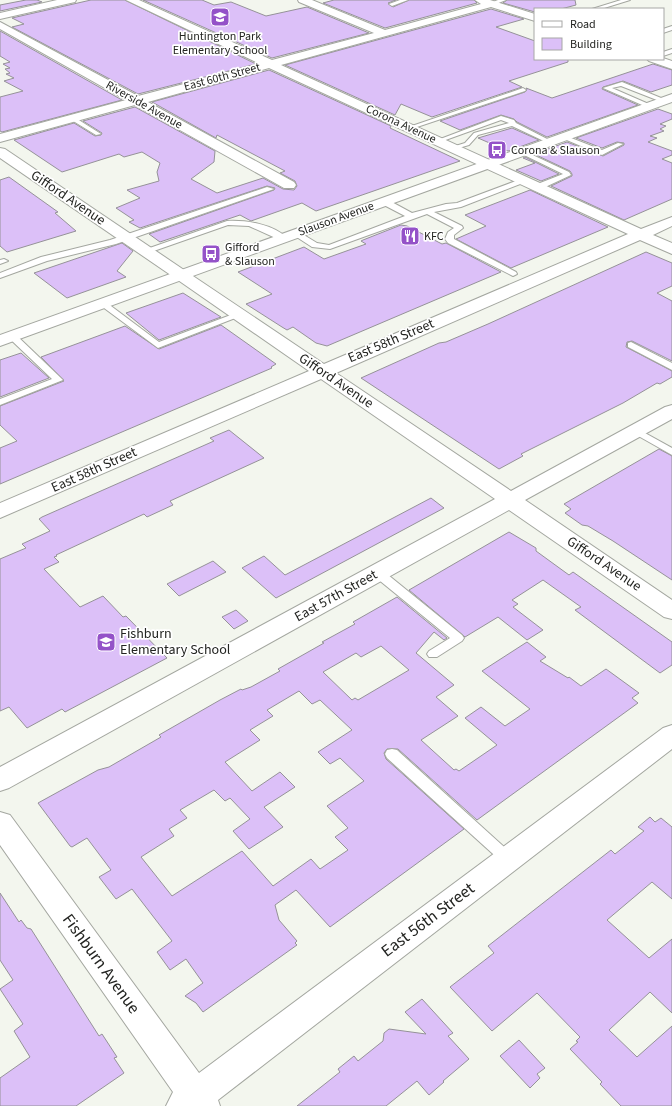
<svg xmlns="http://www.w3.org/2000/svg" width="672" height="1106" font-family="'Source Sans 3',sans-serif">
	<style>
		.building { fill: #dcc0f8; stroke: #959298; fill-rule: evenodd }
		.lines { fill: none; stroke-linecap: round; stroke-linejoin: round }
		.lane-casing { stroke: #a4a7a0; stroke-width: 2 }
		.street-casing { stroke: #a4a7a0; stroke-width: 2 }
		.secondary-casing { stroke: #a4a7a0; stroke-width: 2 }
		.primary-casing { stroke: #a4a7a0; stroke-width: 2 }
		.lane { fill: #fff; fill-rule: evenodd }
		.street { fill: #fff; fill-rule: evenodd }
		.secondary { fill: #fff; fill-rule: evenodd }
		.primary { fill: #fff; fill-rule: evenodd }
		.labels { text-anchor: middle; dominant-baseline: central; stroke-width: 3.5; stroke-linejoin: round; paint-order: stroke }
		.far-poi-label { font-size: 12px; fill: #232421; stroke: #fff; text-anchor: start }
		.far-street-label { font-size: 12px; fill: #232421; stroke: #fff }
		.street-label { font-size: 14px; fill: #232421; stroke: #fff }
		.poi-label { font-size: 14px; fill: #232421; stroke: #fff; text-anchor: start }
		.near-street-label { font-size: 17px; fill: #232421; stroke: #fff }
	</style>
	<rect width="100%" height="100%" fill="#f3f6ee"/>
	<!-- building -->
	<g class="building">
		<polygon points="26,0 37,0 42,2 0,11 0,5"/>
		<polygon points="91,0 125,0 256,64 138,94 12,27 24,24 12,18"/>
		<polygon points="143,0 202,0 214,5 231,2 266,16 307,7 369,33 272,58"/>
		<polygon points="334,0 396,0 388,3 393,7 409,0 474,0 477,3 385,28 323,3"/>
		<polygon points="507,0 575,0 576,5 561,9 535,9 535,12 503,3"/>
		<polygon points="491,9 524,19 496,27 535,41 535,59 568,59 568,62 509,81 522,87 432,117 401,104 395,115 285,65"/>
		<polygon points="0,31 122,100 2,132 0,131 0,97 23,91 4,81 14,78 6,74 10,73 5,69 10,68 3,64 10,62 0,56"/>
		<polygon points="653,64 672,70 672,85 651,92 623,81 603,87 602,89 638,105 547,137 517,122 514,119 501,115 460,130 440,121 525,92 527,90 526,88 552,98"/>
		<polygon points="269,70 391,126 390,128 460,161 316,211 302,203 251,221 240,215 160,242 149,234 274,190 275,188 267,186 140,228 129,222 134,220 116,208 140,198 127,190 159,181 157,172 160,163 142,152 124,157 119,154 62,172 14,140 74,123 95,136 101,135 102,133 83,121 135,107 215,151 214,162 191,179 217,193 263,178 283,189 294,190 297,186 295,181 280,173 285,171 217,135 216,138 152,102"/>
		<polygon points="658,109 672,114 672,119 660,124 666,126 660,129 664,131 650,136 657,138 648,142 672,151 672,155 662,159 672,163 672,199 624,220 551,186 572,176 572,174 570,171 534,154 567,142 603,156 624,145 624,143 617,142 602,148 576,138"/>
		<polygon points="512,128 539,140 508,151 478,138"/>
		<polygon points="525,157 559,174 541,181 516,170 535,163 523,158"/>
		<polygon points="9,177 58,212 55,213 76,231 7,252 0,246 0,180"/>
		<polygon points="530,190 608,227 511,268 456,239 486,226 465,215"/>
		<polygon points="401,225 407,226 442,244 446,243 501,272 327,346 316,343 293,327 287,330 282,327 246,304 272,294 238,272 304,247 324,259 366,244 361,241 363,240"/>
		<polygon points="122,243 133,251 117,271 126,277 67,298 34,273"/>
		<polygon points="646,252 672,263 672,286 657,293 672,301 672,361 632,341 627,342 626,347 672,371 672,377 660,384 657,383 623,403 521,454 523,456 499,469 361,378 439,343 446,342 488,324"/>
		<polygon points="183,293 221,317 159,340 126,313"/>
		<polygon points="221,325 276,364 271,367 272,368 0,484 0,448 17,441 0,425 0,406 64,381 41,357 125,326 159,349"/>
		<polygon points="21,353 49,378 0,397 0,360"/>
		<polygon points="229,430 264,458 170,501 173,505 147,517 144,514 56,555 57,556 54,557 59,562 44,569 80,607 103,596 123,617 126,616 167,658 65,712 62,709 27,728 9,707 0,711 0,559 26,548 22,544 50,531 39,519 42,517 214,441 210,438"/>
		<polygon points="659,449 672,456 672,580 613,541 588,526 582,525 565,513 571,509 564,504"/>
		<polygon points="431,498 444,508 276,598 242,568 264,556 285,575"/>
		<polygon points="509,532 536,548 536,551 569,575 573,572 672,642 672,665 660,673 575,610 581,607 543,580 512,600 518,604 513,607 543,630 527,640 498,617 465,637 409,590"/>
		<polygon points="213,561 226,572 179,596 167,584"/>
		<path d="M397,597l50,41 -3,2 -10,-8 -18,21 38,32 -18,12 22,19 -37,24 33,30 2,-1 3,2 38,-26 -32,-27 16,-11 24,19 25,-17 -48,-38 45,-29 19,15 -6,4 28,17 1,-1 12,9 25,-17 33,24 -7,5 6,5 -161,117 -79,-71h-11l-3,4 2,6 78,70 -134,98 -34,-37 -21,15 4,15 18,21 -2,2 2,2 -94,67 -7,-9 -11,-7 18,-13 -17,-24 -16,11 -13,-18 15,-11 -40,-52 -16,10 -17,-22 12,-7 -24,-32 -15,9 -2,-1 -32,-43 60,-33 11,-3 52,-30 -2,-2 61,-35 21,-11 1,1 9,-3 29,-16 -2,-2 46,-26 -2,-1 33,-18 -2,-2zM381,646l28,24 -51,30 -3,-2 -3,2 -29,-28 33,-19 5,4zM299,691l13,13 8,-4 32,30 -34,22 12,12 10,-6 24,23 -37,25 21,22 -13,9 13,13 -28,19 -9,-10 -38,27 -31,-35 -70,45 -31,-39 33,-21 -5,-7 18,-11 -7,-8 34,-20 11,11 5,-3 20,21 -17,12 16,18 34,-22 -19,-20 31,-20 -15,-15 -28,19 -27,-29 35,-22 -10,-10 23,-14 -6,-6z"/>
		<polygon points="236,610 248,621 234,629 222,617"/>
		<polygon points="650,817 655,822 661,818 672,827 672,899 652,882 607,920 649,958 672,939 672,1013 650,992 609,1030 637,1057 672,1026 672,1106 621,1106 600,1084 602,1082 570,1049 578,1042 576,1041 580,1037 537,993 492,1031 450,987 494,953 488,946 611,850 615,854 644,831 638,827"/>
		<polygon points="0,893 19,922 21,920 27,928 31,929 99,1036 102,1034 117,1057 114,1058 124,1073 76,1106 0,1106 0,1078 30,1057 14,1031 23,1024 0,989 13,980 0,960"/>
		<polygon points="422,999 453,1033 448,1036 469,1059 443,1081 444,1082 429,1095 417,1081 386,1106 297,1106 340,1072 338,1069 354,1056 358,1061 383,1041 384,1033 389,1029 426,1034 405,1012"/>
		<polygon points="519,1040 545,1068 537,1074 540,1078 530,1088 500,1056"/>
	</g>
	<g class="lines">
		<defs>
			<g id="lane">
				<polygon points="400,0 408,0 392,6 389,4"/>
				<polygon points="498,0 506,0 491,6 488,4"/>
				<polygon points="621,0 630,0 601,9 592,9"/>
				<polygon points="672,26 672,30 663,33 663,29"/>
				<polygon points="672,49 672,53 663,56 663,52"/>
				<polygon points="622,82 666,100 667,101 662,102 621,86 612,88 651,105 651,107 649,108 603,88"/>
				<polygon points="523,88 526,90 525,91 411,129 406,128"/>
				<polygon points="72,116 74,117 101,134 96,135 70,119 69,118"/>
				<polygon points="501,116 514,120 516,123 553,142 548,143 512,126 478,135 469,145 452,150 449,148 465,143 474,133 509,123 501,120 440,142 435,141"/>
				<polygon points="562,136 566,136 602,150 618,143 623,144 602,155 562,138"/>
				<polygon points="520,151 524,151 569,172 571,175 541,189 535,189 535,185 563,174 520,153"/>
				<polygon points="521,179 528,181 461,207 434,212 462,226 463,228 454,235 454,239 516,272 517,274 513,276 448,243 445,239 448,232 454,228 427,214 330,249 312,247 292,234 299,232 317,243 329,245 405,216 382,204 382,200 388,200 412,213 446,204 457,203"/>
				<polygon points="267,187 274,189 116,244 47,261 0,278 0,273 41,257 110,240"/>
				<path d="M227,221c19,-1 46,3 60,17l-7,2 -31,-14 -21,-1 -80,28 -7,-2z"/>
				<polygon points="4,259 8,261 0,264 0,260"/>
				<polygon points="103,300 159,342 236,313 242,313 243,315 158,348 100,305 99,303"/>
				<polygon points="12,333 15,334 63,380 0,405 0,399 52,379 9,338 8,336"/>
				<polygon points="631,342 672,363 672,370 628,347 628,343"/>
				<polygon points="636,428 672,448 672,455 633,433 631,431"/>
				<polygon points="378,569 382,570 462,635 464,638 462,641 437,657 429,657 427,654 429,651 450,638 374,576 372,573"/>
				<polygon points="392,749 397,750 513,855 515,859 513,863 508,865 503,863 387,758 385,754 387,750"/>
			</g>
			<g id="street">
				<polygon points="57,0 76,0 75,2 0,19 0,13"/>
				<polygon points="126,0 139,0 272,60 374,33 299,2 298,0 312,0 385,30 481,4 475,0 490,0 535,14 535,21 491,7 281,65 641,229 672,217 672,226 653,235 672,243 672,254 640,240 336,373 511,491 665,407 672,405 672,419 525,500 672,600 672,619 664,617 509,510 9,788 0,791 0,767 495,499 321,379 0,518 0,503 309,371 175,278 173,275 175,272 181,270 187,272 324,364 628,234 269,68 148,102 294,182 296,185 294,188 284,188 135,105 0,142 0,134 126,100 0,29 0,22 138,96 260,64"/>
				<polygon points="663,58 672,61 672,69 649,61 647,59"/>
				<polygon points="672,725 672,749 218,1100 220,1106 166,1106 173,1092 0,845 0,812 10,815 199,1073 663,728"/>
			</g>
			<polygon id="secondary" points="0,148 5,149 187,272 189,275 187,278 181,280 175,278 0,158"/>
			<polygon id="primary" points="672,94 672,102 0,346 0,335"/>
		</defs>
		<!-- lane casing -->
		<use href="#lane" class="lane-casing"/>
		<!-- street casing -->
		<use href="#street" class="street-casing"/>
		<!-- secondary casing -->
		<use href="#secondary" class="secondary-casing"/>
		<!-- primary casing -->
		<use href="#primary" class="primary-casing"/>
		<!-- lane -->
		<use href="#lane" class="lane"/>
		<!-- street -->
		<use href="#street" class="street"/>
		<!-- secondary -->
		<use href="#secondary" class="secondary"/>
		<!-- primary -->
		<use href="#primary" class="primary"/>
	</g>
	<!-- icons -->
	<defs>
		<symbol id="school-square" viewBox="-11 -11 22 22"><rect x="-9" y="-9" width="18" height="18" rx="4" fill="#9452c8" stroke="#fff"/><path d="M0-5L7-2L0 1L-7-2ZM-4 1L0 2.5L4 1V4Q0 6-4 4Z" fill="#fff"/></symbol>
		<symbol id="bus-square" viewBox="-11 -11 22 22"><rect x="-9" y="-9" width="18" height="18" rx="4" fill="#9452c8" stroke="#fff"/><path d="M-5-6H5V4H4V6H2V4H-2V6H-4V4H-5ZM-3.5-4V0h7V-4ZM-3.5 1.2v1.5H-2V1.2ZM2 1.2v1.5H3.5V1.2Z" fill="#fff"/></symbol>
		<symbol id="restaurant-square" viewBox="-11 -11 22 22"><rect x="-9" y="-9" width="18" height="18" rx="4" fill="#9452c8" stroke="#fff"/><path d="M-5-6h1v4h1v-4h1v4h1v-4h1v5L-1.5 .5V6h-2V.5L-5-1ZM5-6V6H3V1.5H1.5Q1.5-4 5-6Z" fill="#fff"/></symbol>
	</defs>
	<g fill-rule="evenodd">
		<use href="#school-square" x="209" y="6" width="22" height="22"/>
		<use href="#bus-square" x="486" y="139" width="22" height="22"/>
		<use href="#restaurant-square" x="399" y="225" width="22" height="22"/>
		<use href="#bus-square" x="200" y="243" width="22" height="22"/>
		<use href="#school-square" x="95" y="631" width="22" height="22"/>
	</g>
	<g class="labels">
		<!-- far-poi labels -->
		<g class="far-poi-label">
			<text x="220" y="36" text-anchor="middle">Huntington Park<tspan x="220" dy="14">Elementary School</tspan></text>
			<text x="511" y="150">Corona &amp; Slauson</text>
			<text x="424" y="236">KFC</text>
			<text x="225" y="247">Gifford<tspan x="225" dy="14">&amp; Slauson</tspan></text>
		</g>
		<!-- far-street labels -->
		<g class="far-street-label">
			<text transform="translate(222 77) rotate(-15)">East 60th Street</text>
			<text transform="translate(144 105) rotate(29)">Riverside Avenue</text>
			<text transform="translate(401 124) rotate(25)">Corona Avenue</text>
			<text transform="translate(336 219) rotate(-20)">Slauson Avenue</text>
		</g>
		<!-- street labels -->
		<g class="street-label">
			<text transform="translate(68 198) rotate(34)">Gifford Avenue</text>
			<text transform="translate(391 341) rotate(-23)">East 58th Street</text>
			<text transform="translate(336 381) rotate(34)">Gifford Avenue</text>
			<text transform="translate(94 470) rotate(-24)">East 58th Street</text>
			<text transform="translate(604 564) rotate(34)">Gifford Avenue</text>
			<text transform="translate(336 596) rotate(-29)">East 57th Street</text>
		</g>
		<!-- poi labels -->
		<g class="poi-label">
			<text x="120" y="634">Fishburn<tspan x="120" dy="16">Elementary School</tspan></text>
		</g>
		<!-- near-street labels -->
		<g class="near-street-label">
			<text transform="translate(428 920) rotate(-37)">East 56th Street</text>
			<text transform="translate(101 964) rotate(54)">Fishburn Avenue</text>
		</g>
	</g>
	<!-- legend -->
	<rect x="534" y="8" width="130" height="52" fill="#ffffff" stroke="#a7a7a6"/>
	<rect x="542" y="21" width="20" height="6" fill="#ffffff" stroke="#a7a7a6"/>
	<text x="570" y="28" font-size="12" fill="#232421">Road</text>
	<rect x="542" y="38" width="20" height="12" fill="#dcc0f8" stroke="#a7a7a6"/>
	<text x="570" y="48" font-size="12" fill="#232421">Building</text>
</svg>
